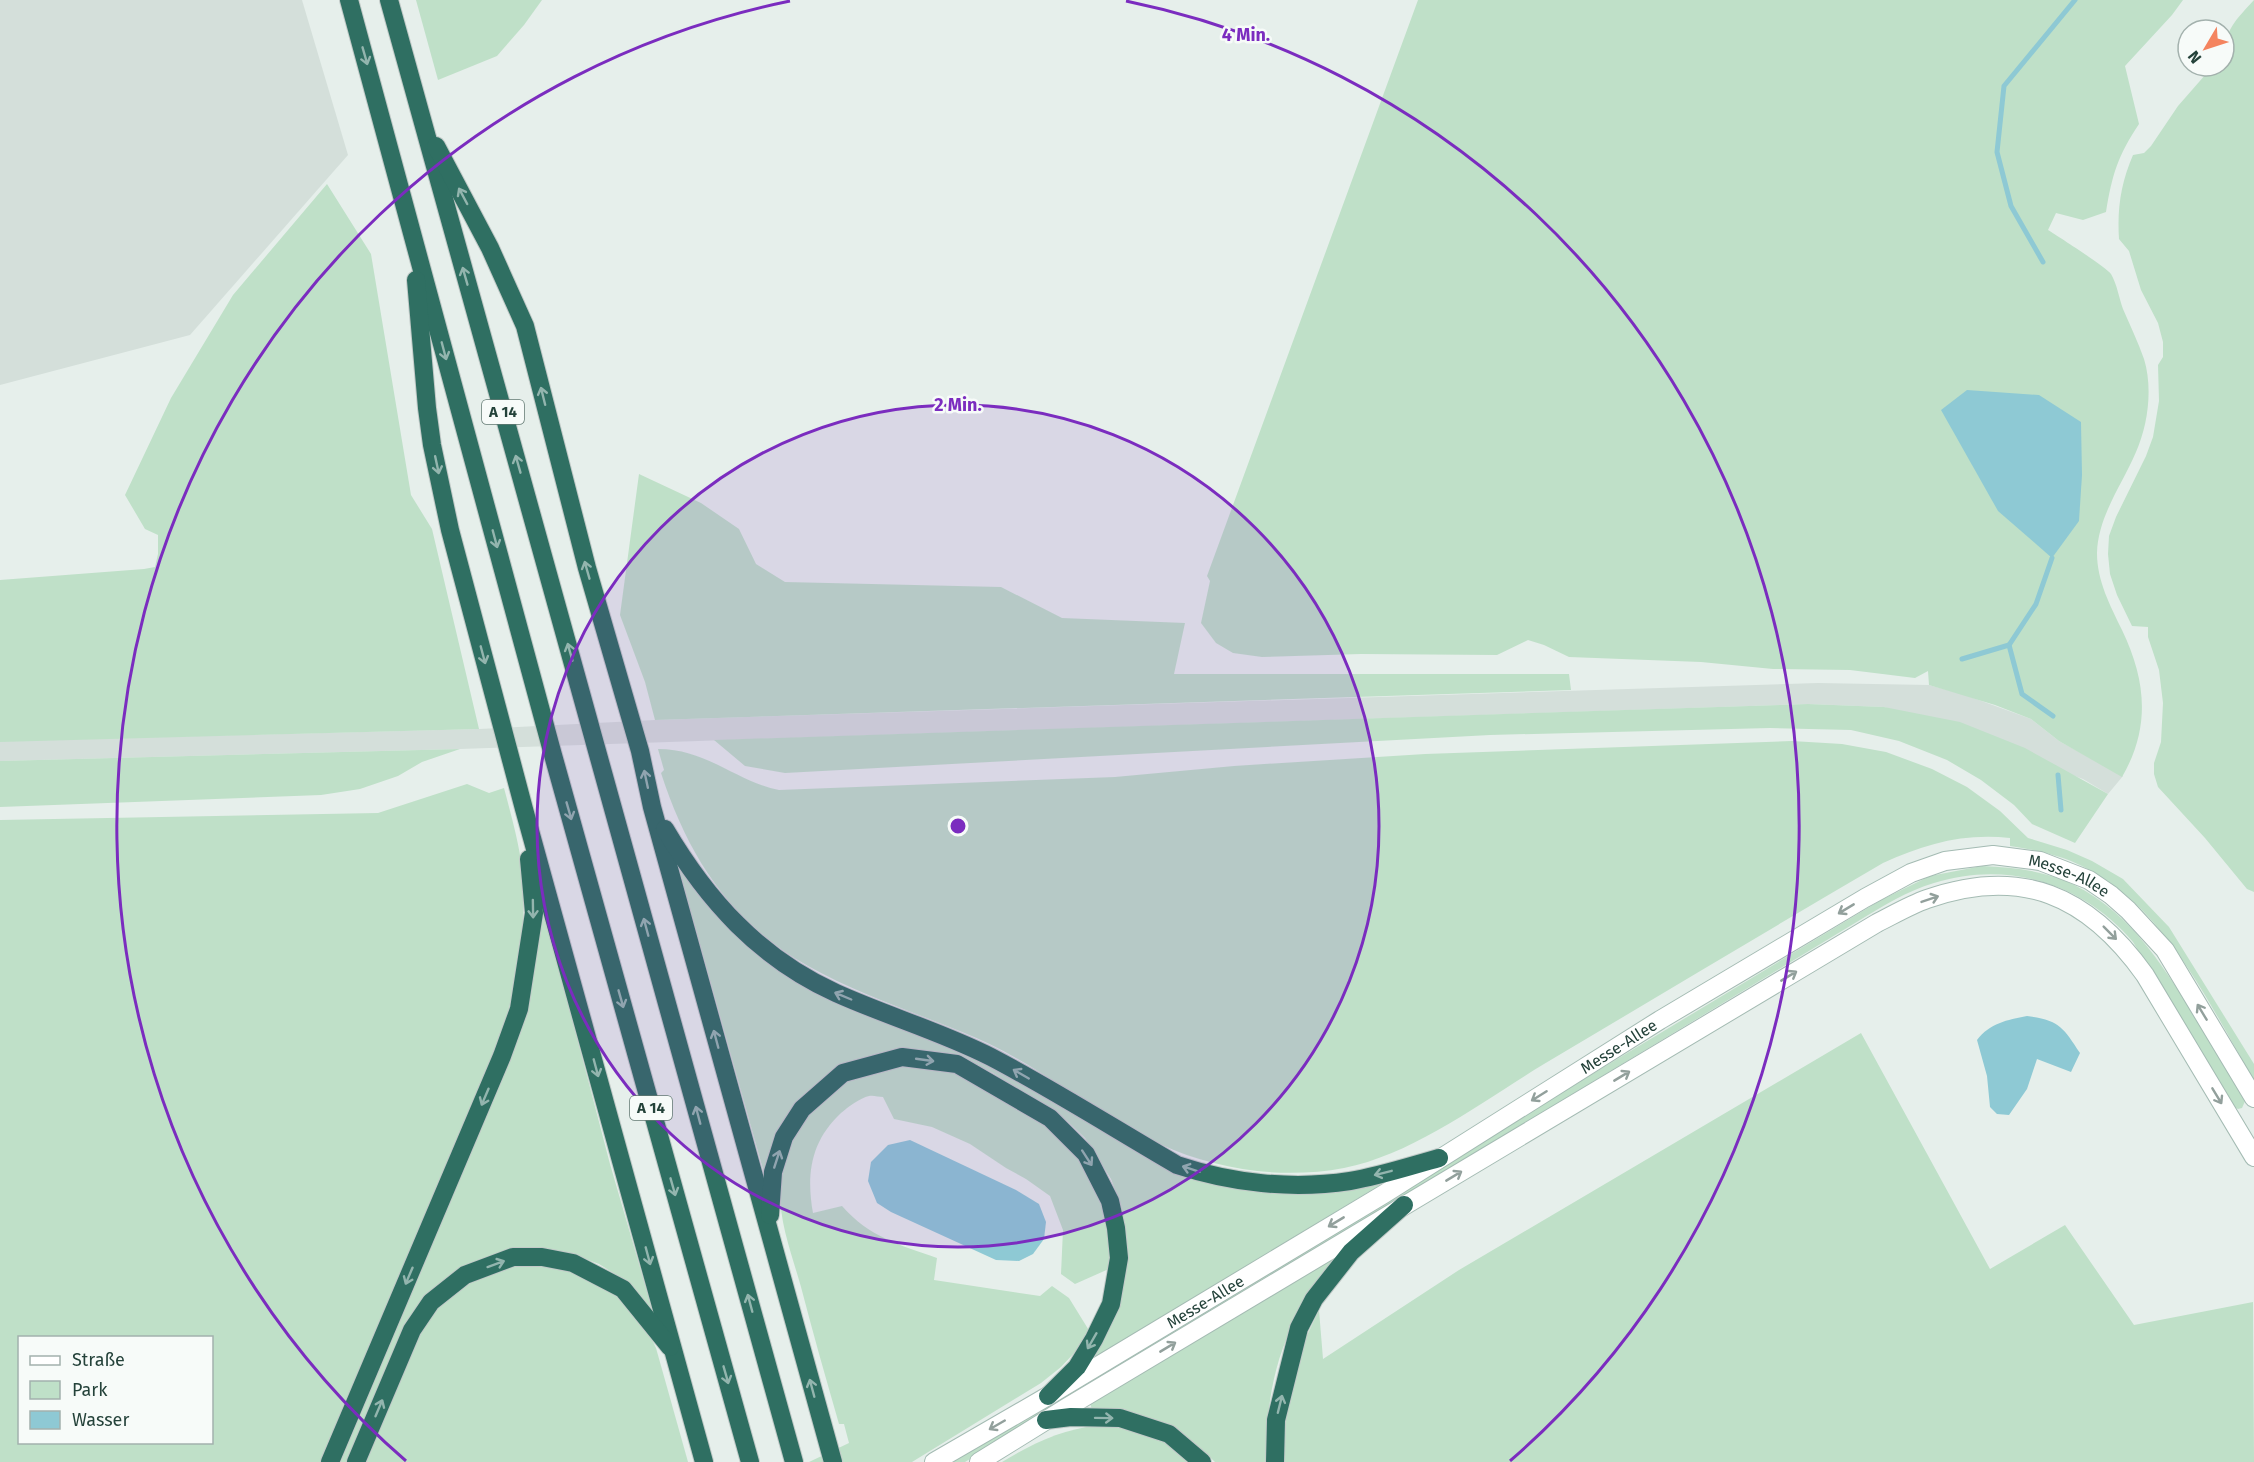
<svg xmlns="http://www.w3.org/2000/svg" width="2254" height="1462" font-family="'Fira Sans',sans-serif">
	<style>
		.built { fill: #d4dfda }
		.green { fill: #bfe0c8; fill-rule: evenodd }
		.water { fill: #8ec9d4 }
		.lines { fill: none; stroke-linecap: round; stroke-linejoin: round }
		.stream { stroke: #8ec9d4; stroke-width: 5 }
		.secondary-casing { stroke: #a4bbb3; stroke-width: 20 }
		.motorway-casing { stroke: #c2cac8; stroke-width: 20 }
		.secondary { stroke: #fff; stroke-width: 18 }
		.motorway { stroke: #2f6f62; stroke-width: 18 }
		.oneway { stroke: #93b5ae }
		.oneway2 { stroke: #92a09c }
		.ring { fill: none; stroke: #7b2cbf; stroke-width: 3 }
		.labels { text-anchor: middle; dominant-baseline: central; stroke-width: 5; stroke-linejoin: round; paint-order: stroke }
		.shield { fill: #f7fbf9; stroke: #637a73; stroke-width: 1.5 }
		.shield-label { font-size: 15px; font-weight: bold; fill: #24423a }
		.street-label { font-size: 16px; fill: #24423a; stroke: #f7fbf9 }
		.centre { fill: #7b2cbf; stroke: #f7fbf9; stroke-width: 3 }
		.ring-label { font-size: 18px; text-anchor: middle; font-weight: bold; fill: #7b2cbf; stroke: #f7fbf9; stroke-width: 5; stroke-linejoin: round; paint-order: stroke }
	</style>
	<rect width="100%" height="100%" fill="#e6efeb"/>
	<!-- built -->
	<g class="built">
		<polygon points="0,0 302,0 348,155 190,335 0,385"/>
		<polygon points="1818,683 1929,685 1965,695 2031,719 2059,741 2123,776 2108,794 2083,779 1884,707 1808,704 460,749 0,761 0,741 479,729 655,720"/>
	</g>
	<!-- green -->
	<g class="green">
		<polygon points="416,0 542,0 524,25 497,56 438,80"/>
		<path d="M1418,0h765l-11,15 -47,51 14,58c-21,31 -27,51 -33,88l-23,8 -27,-7 -8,17c11,7 58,37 63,44 6,10 8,24 12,35 7,16 15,33 21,50 9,29 4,66 -8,93 -14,33 -38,64 -39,101 0,28 13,52 25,77 24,50 29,97 0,147l-63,-36 -28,-22 -36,-14 -66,-20 -1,-14 -13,7 -65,-8 -77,-1 -72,-7 -132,-5 -25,-12 -16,-5 -31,15 -136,-1 -99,3 -29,-4 -17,-10 -15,-20 9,-42 -3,-5z"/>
		<path d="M2254,0v892l-7,-3 -42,-51 -47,-51 -4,-13v-11l7,-21 2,-39 -4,-33 -11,-33v-10l-16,-1 -15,-31 -7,-21 -2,-20 1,-18 7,-19 30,-61 7,-19 6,-36 -1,-36 5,-8v-15l-5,-19 -17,-33 -12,-39 -10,-12c-2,-31 2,-56 14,-84l11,-2 7,-7 27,-40 35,-40h11c0,-35 7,-41 30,-66z"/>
		<polygon points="327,184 371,254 411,495 432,529 479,729 0,742 0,580 144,569 155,567 158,554 158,535 145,529 125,495 171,398 233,295"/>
		<polygon points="639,474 701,503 739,529 756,564 785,582 1001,587 1062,618 1185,623 1174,674 1569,674 1571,690 655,720 645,682 620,615"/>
		<polygon points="1808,704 1884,707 1960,722 2025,748 2108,794 2075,843 2032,824 2014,805 1981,780 1947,760 1899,741 1851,730 1770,728 1490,735 785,773 745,766 714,740"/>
		<path d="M1792,741l50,3 44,8 46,17 35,18 33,24 28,27 39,12 25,11 31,18 46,48 85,137v16c-49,-82 -94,-187 -191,-222 -17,-6 -35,-9 -53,-12v-8c-47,-5 -85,6 -127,25 -113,66 -226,134 -339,201 -61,37 -130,90 -200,104 -42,8 -89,6 -130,-5 -94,-22 -163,-97 -252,-131 -51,-21 -106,-39 -154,-66 -78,-44 -120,-110 -147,-193l3,-3 -6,-21c49,0 77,32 121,41l336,-13 119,-11 191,-12z"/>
		<polygon points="460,749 422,762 398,776 360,789 321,795 0,807 0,761"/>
		<path d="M467,784l22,9 15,-5c7,27 15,54 18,81 6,60 -5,116 -22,172l-175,421h-325v-642l378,-7zM20,1338h192v104h-192z"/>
		<path d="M1982,866c28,1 55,4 81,14 62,25 98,82 132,137 17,27 34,55 51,82l-4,9 -4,1 -4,-2 -101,-165c-50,-59 -126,-82 -199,-59 -27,8 -51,23 -74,37l-895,542h-16l932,-562 49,-24z"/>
		<polygon points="683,869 731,929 997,1068 1146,1158 1183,1174 1380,1180 1380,1185 1092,1360 1127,1254 1126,1232 1121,1206 1111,1179 1085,1138 1067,1121 993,1073 965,1060 903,1050 882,1053 841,1068 766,1173 764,1173 679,870"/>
		<polygon points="539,911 544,911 610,1164 653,1312 637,1292 618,1276 599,1264 580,1257 511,1251 485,1258 461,1269 398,1341 347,1462 340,1462 489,1109 527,1005 534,971"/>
		<polygon points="1861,1033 1990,1269 2065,1225 2134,1325 2253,1302 2254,1462 1284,1462 1284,1423 1302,1346 1319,1310 1323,1359 1459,1270"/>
		<path d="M901,1065l54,6 100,60 33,38 20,51 3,48 -36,16 -14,-10 2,-44 -13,-34 -24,-17 -20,-11 -36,-24 -38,-17 -38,-8 -11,-22c-4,0 -10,-2 -14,-1 -9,2 -21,11 -28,17 -30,28 -35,61 -28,100l29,-7c27,31 58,39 95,52l-3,22 106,16 12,-10 17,12 21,34 -13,18 -16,17 -20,16 -129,79h-103l40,-19 -5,-19h-5c-13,-45 -26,-91 -38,-137 -9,-32 -22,-65 -21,-98 2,-43 34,-93 73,-111 14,-6 33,-9 48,-13z"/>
		<path d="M1330,1257l3,4c-12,19 -26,38 -37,58 -24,44 -30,94 -30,143h-51c-41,-41 -66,-48 -123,-52l-2,-7 23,-13z"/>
		<polygon points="543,1265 578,1273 614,1293 627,1304 648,1331 656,1348 688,1462 362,1462 413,1342 437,1306 465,1285 510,1266"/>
		<path d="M1099,1425l24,1 43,15 27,21h-191c33,-20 59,-32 97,-37z"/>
	</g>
	<!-- water -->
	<g class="water">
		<polygon points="1967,390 2039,395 2081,422 2082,475 2079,521 2052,558 1998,511 1941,410"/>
		<path d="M2027,1016c32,4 36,11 53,37l-9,19 -34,-13 -10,30 -18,26 -12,-1 -7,-7 -3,-31 -10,-36c13,-17 30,-20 50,-24z"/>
		<polygon points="910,1140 1016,1190 1039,1204 1046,1222 1044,1239 1033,1254 1019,1261 996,1260 891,1212 877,1203 868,1181 871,1162 888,1145"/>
	</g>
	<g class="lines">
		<!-- stream -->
		<g class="stream">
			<polyline points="2043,262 2011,206 1997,152 2004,86 2075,0"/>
			<polyline points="2052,558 2036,604 2009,645 2022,694 2053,716"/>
			<polyline points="1962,659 2009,645"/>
			<polyline points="2058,775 2061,810"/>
		</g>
		<defs>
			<g id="secondary">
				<path id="s1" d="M934,1462l114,-66 336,-202 276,-174 205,-122 46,-25 34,-12 48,-6 47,6 49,19 22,15 17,15 37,40 89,148"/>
				<path d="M979,1462l87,-54 811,-485c16,-8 33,-18 50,-24 94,-33 161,-4 218,76l109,182"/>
			</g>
			<g id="motorway">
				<polyline points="349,0 553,755 750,1462"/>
				<polyline points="389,0 794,1462"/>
				<polyline points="436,146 490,248 525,326 587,568 640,751 652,807 833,1462"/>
				<polyline points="416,280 427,408 432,445 450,530 524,809 704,1462"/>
				<path d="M665,829c42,71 94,129 171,164 51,23 106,39 155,64 63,33 124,72 186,108 54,18 115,25 173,16 30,-5 60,-15 89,-23"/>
				<polyline points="770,1215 773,1172 784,1137 802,1109 843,1073 902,1057 957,1064 1050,1118 1086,1154 1110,1201 1116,1228 1119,1258 1111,1304 1094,1339 1077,1367 1048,1396"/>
				<polyline points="1046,1420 1071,1417 1120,1418 1169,1434 1202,1462"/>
				<polyline points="330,1462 502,1056 519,1009 534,913 529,859"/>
				<polyline points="356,1462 412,1330 431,1302 465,1275 513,1257 542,1257 573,1263 623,1289 670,1347"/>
				<polyline points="1275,1462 1276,1420 1299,1328 1314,1299 1351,1252 1404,1205"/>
			</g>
		</defs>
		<!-- secondary casing -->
		<use href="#secondary" class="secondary-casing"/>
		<!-- motorway casing -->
		<use href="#motorway" class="motorway-casing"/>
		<!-- secondary -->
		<use href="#secondary" class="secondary"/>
		<!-- motorway -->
		<use href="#motorway" class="motorway"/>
	</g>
	<!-- one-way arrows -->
	<defs><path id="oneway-shaft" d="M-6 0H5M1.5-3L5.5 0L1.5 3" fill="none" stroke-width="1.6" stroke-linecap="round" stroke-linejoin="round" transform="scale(1.5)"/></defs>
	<g class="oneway">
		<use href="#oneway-shaft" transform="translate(365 56) rotate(74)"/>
		<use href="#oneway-shaft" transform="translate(463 196) rotate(-118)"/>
		<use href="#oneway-shaft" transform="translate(465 276) rotate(-106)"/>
		<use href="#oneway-shaft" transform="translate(444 351) rotate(75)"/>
		<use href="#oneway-shaft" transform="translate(543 396) rotate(-104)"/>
		<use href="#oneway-shaft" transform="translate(518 464) rotate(-106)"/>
		<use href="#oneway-shaft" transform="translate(437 465) rotate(78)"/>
		<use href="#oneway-shaft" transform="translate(495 539) rotate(75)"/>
		<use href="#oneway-shaft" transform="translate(587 570) rotate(-106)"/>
		<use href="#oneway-shaft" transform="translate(570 652) rotate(-106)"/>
		<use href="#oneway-shaft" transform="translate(483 655) rotate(75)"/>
		<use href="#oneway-shaft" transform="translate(646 779) rotate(-102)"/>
		<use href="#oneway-shaft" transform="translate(569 811) rotate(74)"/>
		<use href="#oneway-shaft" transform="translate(533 909) rotate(89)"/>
		<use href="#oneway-shaft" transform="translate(646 927) rotate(-105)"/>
		<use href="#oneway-shaft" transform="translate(843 996) rotate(-157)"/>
		<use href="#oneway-shaft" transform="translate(621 999) rotate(74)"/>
		<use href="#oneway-shaft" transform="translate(716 1039) rotate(-105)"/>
		<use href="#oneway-shaft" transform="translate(925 1060) rotate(8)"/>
		<use href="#oneway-shaft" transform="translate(596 1068) rotate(75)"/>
		<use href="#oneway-shaft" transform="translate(1021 1074) rotate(-150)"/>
		<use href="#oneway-shaft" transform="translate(485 1097) rotate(113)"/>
		<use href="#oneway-shaft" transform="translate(698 1115) rotate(-105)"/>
		<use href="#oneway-shaft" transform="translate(1087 1158) rotate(57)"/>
		<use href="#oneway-shaft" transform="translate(777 1159) rotate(-72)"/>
		<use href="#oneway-shaft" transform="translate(1191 1169) rotate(-162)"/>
		<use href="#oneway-shaft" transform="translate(1383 1173) rotate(166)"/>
		<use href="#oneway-shaft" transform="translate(673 1187) rotate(74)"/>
		<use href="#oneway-shaft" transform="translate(648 1256) rotate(75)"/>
		<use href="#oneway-shaft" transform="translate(496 1264) rotate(-20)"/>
		<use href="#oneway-shaft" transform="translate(409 1276) rotate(113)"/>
		<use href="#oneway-shaft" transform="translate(750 1303) rotate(-105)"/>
		<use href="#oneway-shaft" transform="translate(1092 1341) rotate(120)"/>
		<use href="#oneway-shaft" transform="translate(726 1375) rotate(74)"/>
		<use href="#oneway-shaft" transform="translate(812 1388) rotate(-105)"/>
		<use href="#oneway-shaft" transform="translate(1280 1404) rotate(-76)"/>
		<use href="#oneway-shaft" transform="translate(379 1408) rotate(-67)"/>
		<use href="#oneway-shaft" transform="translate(1104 1418) rotate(1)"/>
	</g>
	<g class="oneway2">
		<use href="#oneway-shaft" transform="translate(1930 899) rotate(-19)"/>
		<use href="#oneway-shaft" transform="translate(1846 909) rotate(149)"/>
		<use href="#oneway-shaft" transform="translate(2110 933) rotate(45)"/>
		<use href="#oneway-shaft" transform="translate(1789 976) rotate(-31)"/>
		<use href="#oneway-shaft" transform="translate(2202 1012) rotate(-121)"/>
		<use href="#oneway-shaft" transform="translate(1622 1076) rotate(-31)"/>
		<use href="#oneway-shaft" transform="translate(1539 1096) rotate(148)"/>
		<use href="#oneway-shaft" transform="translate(2217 1096) rotate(59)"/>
		<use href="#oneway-shaft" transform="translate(1454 1176) rotate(-31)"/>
		<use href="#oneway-shaft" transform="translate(1336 1222) rotate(149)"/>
		<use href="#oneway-shaft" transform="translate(1168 1347) rotate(-31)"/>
		<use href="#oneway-shaft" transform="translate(997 1425) rotate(150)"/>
	</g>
	<!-- distance rings -->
	<circle cx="958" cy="826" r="421" fill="#7b2cbf" fill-opacity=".12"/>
	<g class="ring">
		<circle cx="958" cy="826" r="421"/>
		<path d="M406 1461A842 842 0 0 1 790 1M1126 1A842 842 0 0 1 1510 1461"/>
	</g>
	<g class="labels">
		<!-- shield labels -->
		<g class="shield">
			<rect x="482" y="400" width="42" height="24" rx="4.5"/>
			<rect x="630" y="1096" width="42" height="24" rx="4.5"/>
		</g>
		<g class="shield-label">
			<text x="503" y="412">A 14</text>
			<text x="651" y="1108">A 14</text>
		</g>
		<!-- street labels -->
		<g class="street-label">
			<text stroke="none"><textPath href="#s1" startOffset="1305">Messe-Allee</textPath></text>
			<text stroke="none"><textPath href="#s1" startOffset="801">Messe-Allee</textPath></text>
			<text stroke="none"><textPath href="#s1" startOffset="315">Messe-Allee</textPath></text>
		</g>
	</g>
	<circle cx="958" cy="826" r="9" class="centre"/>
	<g class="ring-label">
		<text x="1246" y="41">4 Min.</text>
		<text x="958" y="411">2 Min.</text>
	</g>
	<!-- legend -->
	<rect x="18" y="1336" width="195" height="108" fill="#f7fbf9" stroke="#a3b1ad" stroke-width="1.5"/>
	<rect x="30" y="1356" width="30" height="9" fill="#ffffff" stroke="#a3b1ad" stroke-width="1.5"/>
	<text x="72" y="1366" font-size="18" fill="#24423a">Straße</text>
	<rect x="30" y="1381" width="30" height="18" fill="#bfe0c8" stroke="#a3b1ad" stroke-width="1.5"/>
	<text x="72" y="1396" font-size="18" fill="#24423a">Park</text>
	<rect x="30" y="1411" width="30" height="18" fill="#8ec9d4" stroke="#a3b1ad" stroke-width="1.5"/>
	<text x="72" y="1426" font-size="18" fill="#24423a">Wasser</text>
	<!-- north arrow -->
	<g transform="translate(2206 48) rotate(231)"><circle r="28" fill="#f7fbf9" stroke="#a3b1ad" stroke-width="1.5"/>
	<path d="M0-4.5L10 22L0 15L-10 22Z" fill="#f4845f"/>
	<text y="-9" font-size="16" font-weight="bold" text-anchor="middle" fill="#24423a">N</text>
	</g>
</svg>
